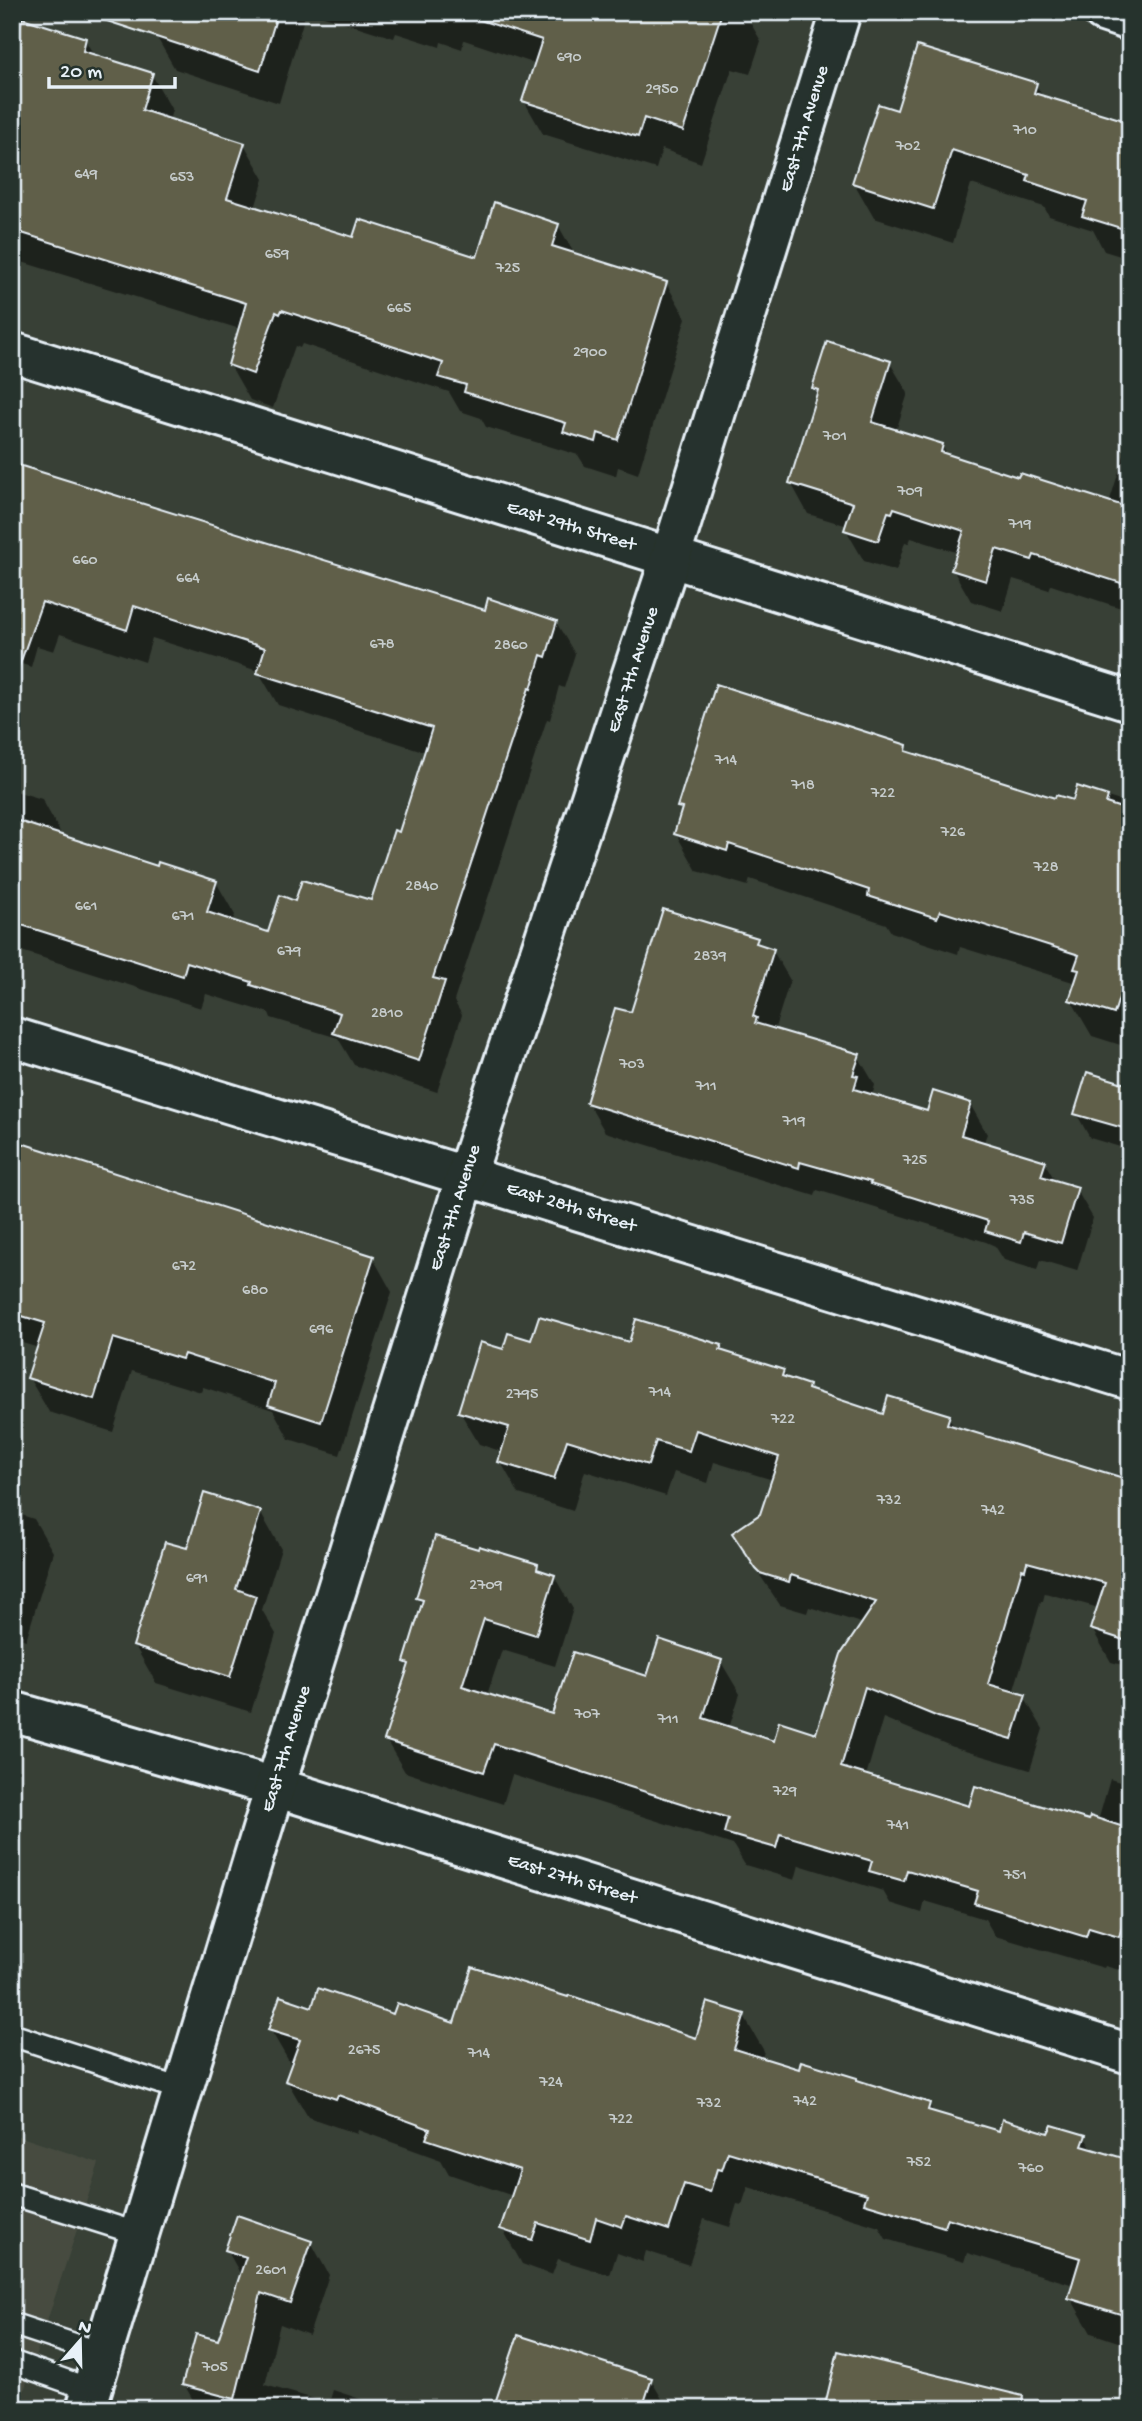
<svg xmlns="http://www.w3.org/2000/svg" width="1142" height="2421" font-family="'Gochi Hand',sans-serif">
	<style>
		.built { fill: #474c40 }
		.shadow { fill: #0007 }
		.building { fill: #615e4a; stroke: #e8f1f8; stroke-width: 2 }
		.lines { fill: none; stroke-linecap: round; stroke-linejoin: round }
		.service-casing { stroke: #e8f1f8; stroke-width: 26 }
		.minor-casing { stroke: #e8f1f8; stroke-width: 44 }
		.service { stroke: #26332d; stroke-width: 21 }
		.minor { stroke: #26332d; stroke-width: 38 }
		.labels { text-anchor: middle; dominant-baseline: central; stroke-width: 5; stroke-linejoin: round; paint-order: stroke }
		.number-label { font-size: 16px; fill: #c6cccc }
		.street-label { font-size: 19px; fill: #e8f1f8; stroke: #26332d }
	</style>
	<rect width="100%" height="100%" fill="#384036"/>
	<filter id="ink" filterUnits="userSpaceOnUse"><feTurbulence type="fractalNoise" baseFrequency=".0143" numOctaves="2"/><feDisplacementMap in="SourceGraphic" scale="14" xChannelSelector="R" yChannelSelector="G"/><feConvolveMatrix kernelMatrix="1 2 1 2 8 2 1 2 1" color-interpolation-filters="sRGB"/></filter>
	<g filter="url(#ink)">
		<!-- built -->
		<polygon class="built" points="12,2134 99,2163 18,2409 12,2409"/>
		<!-- shadow -->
		<g class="shadow">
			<polygon points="103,12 306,12 279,103 175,69 156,36"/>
			<polygon points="311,12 744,12 761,41 750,74 732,69 701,163 662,149 656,169 543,134 524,101 536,64 464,40 462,49 441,42 440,47 396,33 394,38"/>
			<polygon points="85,40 95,57 152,75 172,110 169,121 244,144 264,179 255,208 354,240 478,259 558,225 575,255 666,283 686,318 638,474 618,467 616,476 585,466 578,455 486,427 481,418 460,411 449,392 302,344 300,348 295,346 273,408 250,400 230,365 240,329 12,259 12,51"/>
			<polygon points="1036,85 1043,97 1130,125 1130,259 1104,251 1093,230 1049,216 1044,207 971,184 953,243 874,218 854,183 898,113"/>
			<polygon points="890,363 908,393 896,431 942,446 948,456 1020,479 1109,503 1130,436 1130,611 1051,585 1049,590 1013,579 1003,611 971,601 953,570 959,553 911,538 909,543 905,542 896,571 864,561 846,530 848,526 808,514 791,483 818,396 814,388"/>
			<polygon points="12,464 486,612 556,622 575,654 564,688 559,686 550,720 547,719 454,1001 462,1015 437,1092 354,1065 338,1038 271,1018 269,1013 206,994 201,1008 12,948 12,790 42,799 60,832 59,836 158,868 216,882 235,915 232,922 269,934 296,903 373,902 400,834 426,752 278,705 258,671 152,638 145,662 60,634 54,651 37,646 31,667 12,661"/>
			<polygon points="906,746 911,755 1056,800 1074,802 1078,788 1130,804 1130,1048 1092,1036 1071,1000 1076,983 960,947 958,954 891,932 886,924 750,879 748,886 697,871 676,834 683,812 679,806"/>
			<polygon points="756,939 761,947 773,951 790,980 774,1031 858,1056 875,1085 872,1097 928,1114 970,1104 987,1134 983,1144 1045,1163 1056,1182 1076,1189 1093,1218 1077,1271 1040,1260 1037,1270 1004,1260 995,1246 986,1242 817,1190 815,1196 605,1132 588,1103 632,1015"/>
			<polygon points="1130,1087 1130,1150 1090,1138 1076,1113"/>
			<polygon points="12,1141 373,1258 392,1292 340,1455 289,1439 273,1410 203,1387 201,1392 132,1371 113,1432 49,1412 29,1378 39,1348 12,1340"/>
			<polygon points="1130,1237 1130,1288 1119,1269"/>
			<polygon points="533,1342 721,1346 725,1353 783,1371 788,1380 808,1386 811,1392 884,1416 948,1416 956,1429 1130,1484 1130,1667 1111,1662 1092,1629 1099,1608 1045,1593 1043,1601 1041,1601 1013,1693 1024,1697 1043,1729 1030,1770 958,1749 883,1718 866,1776 970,1808 1090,1822 1098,1821 1110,1779 1130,1785 1130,1973 1105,1966 1104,1968 995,1936 985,1919 925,1901 922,1913 890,1903 883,1891 799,1865 795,1880 745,1865 733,1845 512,1775 503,1804 405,1772 386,1740 409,1669 405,1662 423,1607 418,1598 537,1566 541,1572 554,1576 573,1609 555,1666 502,1650 487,1695 553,1716 648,1679 721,1662 740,1694 729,1728 775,1743 817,1735 864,1624 809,1607 807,1613 780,1605 753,1565 734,1533 762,1515 773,1480 714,1462 708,1483 674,1472 666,1496 585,1471 573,1511 519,1494 500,1461 503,1452 479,1444 460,1412 504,1351"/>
			<polygon points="12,1512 34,1519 53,1552 26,1640 12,1636"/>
			<polygon points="260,1512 281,1549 262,1610 276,1634 251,1712 156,1683 135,1646 188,1550"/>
			<polygon points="313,2010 394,2016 455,2025 697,2040 743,2015 764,2051 762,2059 800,2071 858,2082 929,2104 934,2113 1000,2133 1084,2136 1093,2151 1130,2162 1130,2346 1091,2333 1070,2297 1074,2285 967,2253 964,2262 926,2251 886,2239 879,2227 748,2187 742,2205 737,2204 730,2227 704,2219 689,2265 646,2251 643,2262 617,2253 610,2275 558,2259 552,2275 522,2264 502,2228 513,2196 449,2174 441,2160 358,2130 357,2134 308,2117 287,2081 291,2065 270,2029"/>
			<polygon points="311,2242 329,2275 309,2335 280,2324 265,2385 329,2403 333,2390 391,2409 198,2409 184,2384 219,2342 241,2275 227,2250"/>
			<polygon points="651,2380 668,2409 495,2409"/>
		</g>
		<!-- building -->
		<g class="building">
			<polygon points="102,12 278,12 260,71 101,19"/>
			<polygon points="478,12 722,12 683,131 644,118 638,137 522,101 542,40 477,19"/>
			<polygon points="22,18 86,38 83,51 153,73 142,110 245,143 227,198 353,237 359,219 477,257 494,202 559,224 552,246 667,282 618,440 598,433 596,442 563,432 566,423 464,392 466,385 438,377 443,363 282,310 280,314 276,312 253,374 228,365 246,303 12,230 12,53"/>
			<polygon points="917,46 1037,83 1034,93 1130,122 1130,231 1082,216 1087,201 1027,181 1029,175 952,150 933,209 852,183 878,104 897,110"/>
			<polygon points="827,341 891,361 872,422 943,444 941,452 1018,477 1020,473 1130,508 1130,586 1034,555 1032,560 996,549 986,581 951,570 964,531 894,508 892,513 888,512 878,541 844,530 853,503 789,483 818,390 812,388"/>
			<polygon points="12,463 485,610 488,598 557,621 546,657 541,655 531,689 529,688 433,978 445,981 419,1061 333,1033 340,1013 251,985 252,982 187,962 183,976 12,922 12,819 157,866 158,862 217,881 207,912 268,932 280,895 295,901 302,880 371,900 394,830 399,832 432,728 257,673 265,648 134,606 127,630 42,602 17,672 12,671"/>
			<polygon points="716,684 907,745 906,751 1055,798 1056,795 1073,800 1077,786 1108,796 1106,803 1130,811 1130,987 1123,985 1114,1014 1069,1000 1079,970 1074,969 1079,955 940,911 937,918 868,896 869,890 729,844 727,851 674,834 682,808 677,807"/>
			<polygon points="663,909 758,938 756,943 774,949 753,1016 757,1018 755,1023 860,1054 853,1075 858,1076 854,1089 927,1111 933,1091 971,1103 961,1135 1046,1161 1041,1176 1078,1187 1061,1243 1024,1232 1021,1242 985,1231 988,1221 870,1184 871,1182 800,1162 799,1168 586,1103 615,1008 631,1012"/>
			<polygon points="1087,1072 1130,1085 1130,1130 1074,1114"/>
			<polygon points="12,1140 374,1256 321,1422 268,1405 275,1383 184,1354 182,1359 113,1338 94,1399 27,1378 45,1323 12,1313"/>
			<polygon points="539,1316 629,1342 636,1319 722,1345 720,1350 784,1370 782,1376 809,1385 808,1389 883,1414 888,1396 950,1415 947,1424 1130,1480 1130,1642 1090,1629 1105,1583 1027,1562 1025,1570 1022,1569 988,1684 1026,1695 1012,1739 938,1717 865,1687 841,1767 969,1806 975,1786 1089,1820 1090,1816 1130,1829 1130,1902 1119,1937 1089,1928 1086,1937 974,1903 978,1891 907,1870 904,1881 869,1871 872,1861 780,1834 776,1848 724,1833 728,1818 494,1744 484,1772 384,1740 409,1664 404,1662 423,1600 416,1598 435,1536 478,1549 479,1546 538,1564 537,1569 555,1575 536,1635 484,1619 462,1686 552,1714 573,1652 647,1676 659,1639 722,1660 703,1718 774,1741 779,1721 816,1733 841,1654 876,1602 791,1575 789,1582 760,1573 756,1569 732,1533 760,1514 779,1457 696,1430 689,1451 656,1441 648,1465 567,1440 554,1479 498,1462 509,1427 458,1412 480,1342 503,1349 508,1333 531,1340"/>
			<polygon points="204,1493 261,1511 236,1589 256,1596 230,1677 133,1646 165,1542 187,1548"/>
			<polygon points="472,1967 568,1997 569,1995 696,2038 707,2002 745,2014 734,2049 799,2069 801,2061 857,2078 857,2080 930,2103 928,2110 999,2131 1002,2119 1048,2133 1052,2125 1086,2135 1082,2146 1130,2160 1130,2317 1068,2298 1080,2258 947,2218 944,2227 864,2203 867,2194 728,2152 722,2170 717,2169 710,2192 684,2184 669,2230 626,2216 622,2227 596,2218 590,2240 538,2223 532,2240 500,2229 520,2170 426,2139 430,2129 338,2095 336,2099 285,2081 300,2040 268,2030 280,1996 312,2007 318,1988 393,2014 397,2003 454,2023"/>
			<polygon points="237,2215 312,2241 290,2303 261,2293 235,2399 182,2385 196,2334 218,2340 246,2257 225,2250"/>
			<polygon points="518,2335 652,2378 642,2409 493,2409"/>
			<polygon points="838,2351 1023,2396 1021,2409 824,2409"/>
		</g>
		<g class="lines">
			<defs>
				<g id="service">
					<polyline points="12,2035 183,2090"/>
					<polyline points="12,2194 139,2234"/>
					<polyline points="12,2324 103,2354"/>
					<polyline points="12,2362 92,2390"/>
				</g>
				<g id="minor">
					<polyline points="1103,12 1130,21"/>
					<polyline points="12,352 1130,701"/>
					<polyline points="12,1037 1130,1380"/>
					<polyline points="12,1711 275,1787 1130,2054"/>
					<polyline points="86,2409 275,1787 466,1176 670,559 841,12"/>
				</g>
			</defs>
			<!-- service casing -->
			<use href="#service" class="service-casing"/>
			<!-- minor casing -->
			<use href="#minor" class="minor-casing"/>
			<!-- service -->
			<use href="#service" class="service"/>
			<!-- minor -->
			<use href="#minor" class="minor"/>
		</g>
	</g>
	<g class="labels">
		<!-- number labels -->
		<g class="number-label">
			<text x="569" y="58">690</text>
			<text x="662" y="90">2950</text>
			<text x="1025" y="131">710</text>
			<text x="908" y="147">702</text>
			<text x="86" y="175">649</text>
			<text x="182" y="178">653</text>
			<text x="277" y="255">659</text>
			<text x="508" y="269">725</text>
			<text x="399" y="309">665</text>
			<text x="590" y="353">2900</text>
			<text x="835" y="437">701</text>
			<text x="910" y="492">709</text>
			<text x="1020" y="525">719</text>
			<text x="85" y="561">660</text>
			<text x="188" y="579">664</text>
			<text x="382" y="645">678</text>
			<text x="511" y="646">2860</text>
			<text x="726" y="761">714</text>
			<text x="803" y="786">718</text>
			<text x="883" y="794">722</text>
			<text x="953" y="833">726</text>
			<text x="1046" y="868">728</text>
			<text x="422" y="887">2840</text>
			<text x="86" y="907">661</text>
			<text x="183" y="917">671</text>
			<text x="289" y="952">679</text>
			<text x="710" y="957">2839</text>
			<text x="387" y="1014">2810</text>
			<text x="632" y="1065">703</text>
			<text x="706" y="1087">711</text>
			<text x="794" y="1122">719</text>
			<text x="915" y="1161">725</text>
			<text x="1022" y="1201">735</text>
			<text x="184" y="1267">672</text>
			<text x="255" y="1291">680</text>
			<text x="321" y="1330">696</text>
			<text x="660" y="1393">714</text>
			<text x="522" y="1395">2795</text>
			<text x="783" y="1420">722</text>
			<text x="889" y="1501">732</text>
			<text x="993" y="1511">742</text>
			<text x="197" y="1579">691</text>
			<text x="486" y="1586">2709</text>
			<text x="587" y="1715">707</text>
			<text x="668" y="1720">711</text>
			<text x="785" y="1792">729</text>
			<text x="898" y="1826">741</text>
			<text x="1015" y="1876">751</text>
			<text x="364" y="2051">2675</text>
			<text x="479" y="2054">714</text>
			<text x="551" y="2083">724</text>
			<text x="805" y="2102">742</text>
			<text x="709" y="2104">732</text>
			<text x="621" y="2120">722</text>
			<text x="919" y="2163">752</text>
			<text x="1031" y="2169">760</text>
			<text x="271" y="2271">2601</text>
			<text x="215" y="2368">705</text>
		</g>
		<!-- street labels -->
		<g class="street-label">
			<text transform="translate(805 129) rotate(-73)">East 7th Avenue</text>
			<text transform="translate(571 527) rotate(17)">East 29th Street</text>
			<text transform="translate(634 670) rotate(-72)">East 7th Avenue</text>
			<text transform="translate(456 1208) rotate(-72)">East 7th Avenue</text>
			<text transform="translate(571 1208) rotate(17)">East 28th Street</text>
			<text transform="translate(287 1749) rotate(-73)">East 7th Avenue</text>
			<text transform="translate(572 1880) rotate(17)">East 27th Street</text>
		</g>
	</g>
	<!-- margin -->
	<rect width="1142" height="2421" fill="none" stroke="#26332d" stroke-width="42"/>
	<rect x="21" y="21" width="1100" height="2379" fill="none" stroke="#e8f1f8" stroke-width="2.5" filter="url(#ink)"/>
	<!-- north arrow -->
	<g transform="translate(80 2341) rotate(20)" stroke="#26332d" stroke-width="5" paint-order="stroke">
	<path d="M0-5L12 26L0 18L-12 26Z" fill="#e8f1f8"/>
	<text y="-10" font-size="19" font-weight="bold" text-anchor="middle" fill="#e8f1f8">N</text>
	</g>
	<!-- scale -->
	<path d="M49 77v10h126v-10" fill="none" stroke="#e8f1f8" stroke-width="3.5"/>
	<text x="60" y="77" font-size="21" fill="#e8f1f8" stroke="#26332d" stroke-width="5" paint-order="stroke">20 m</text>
</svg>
